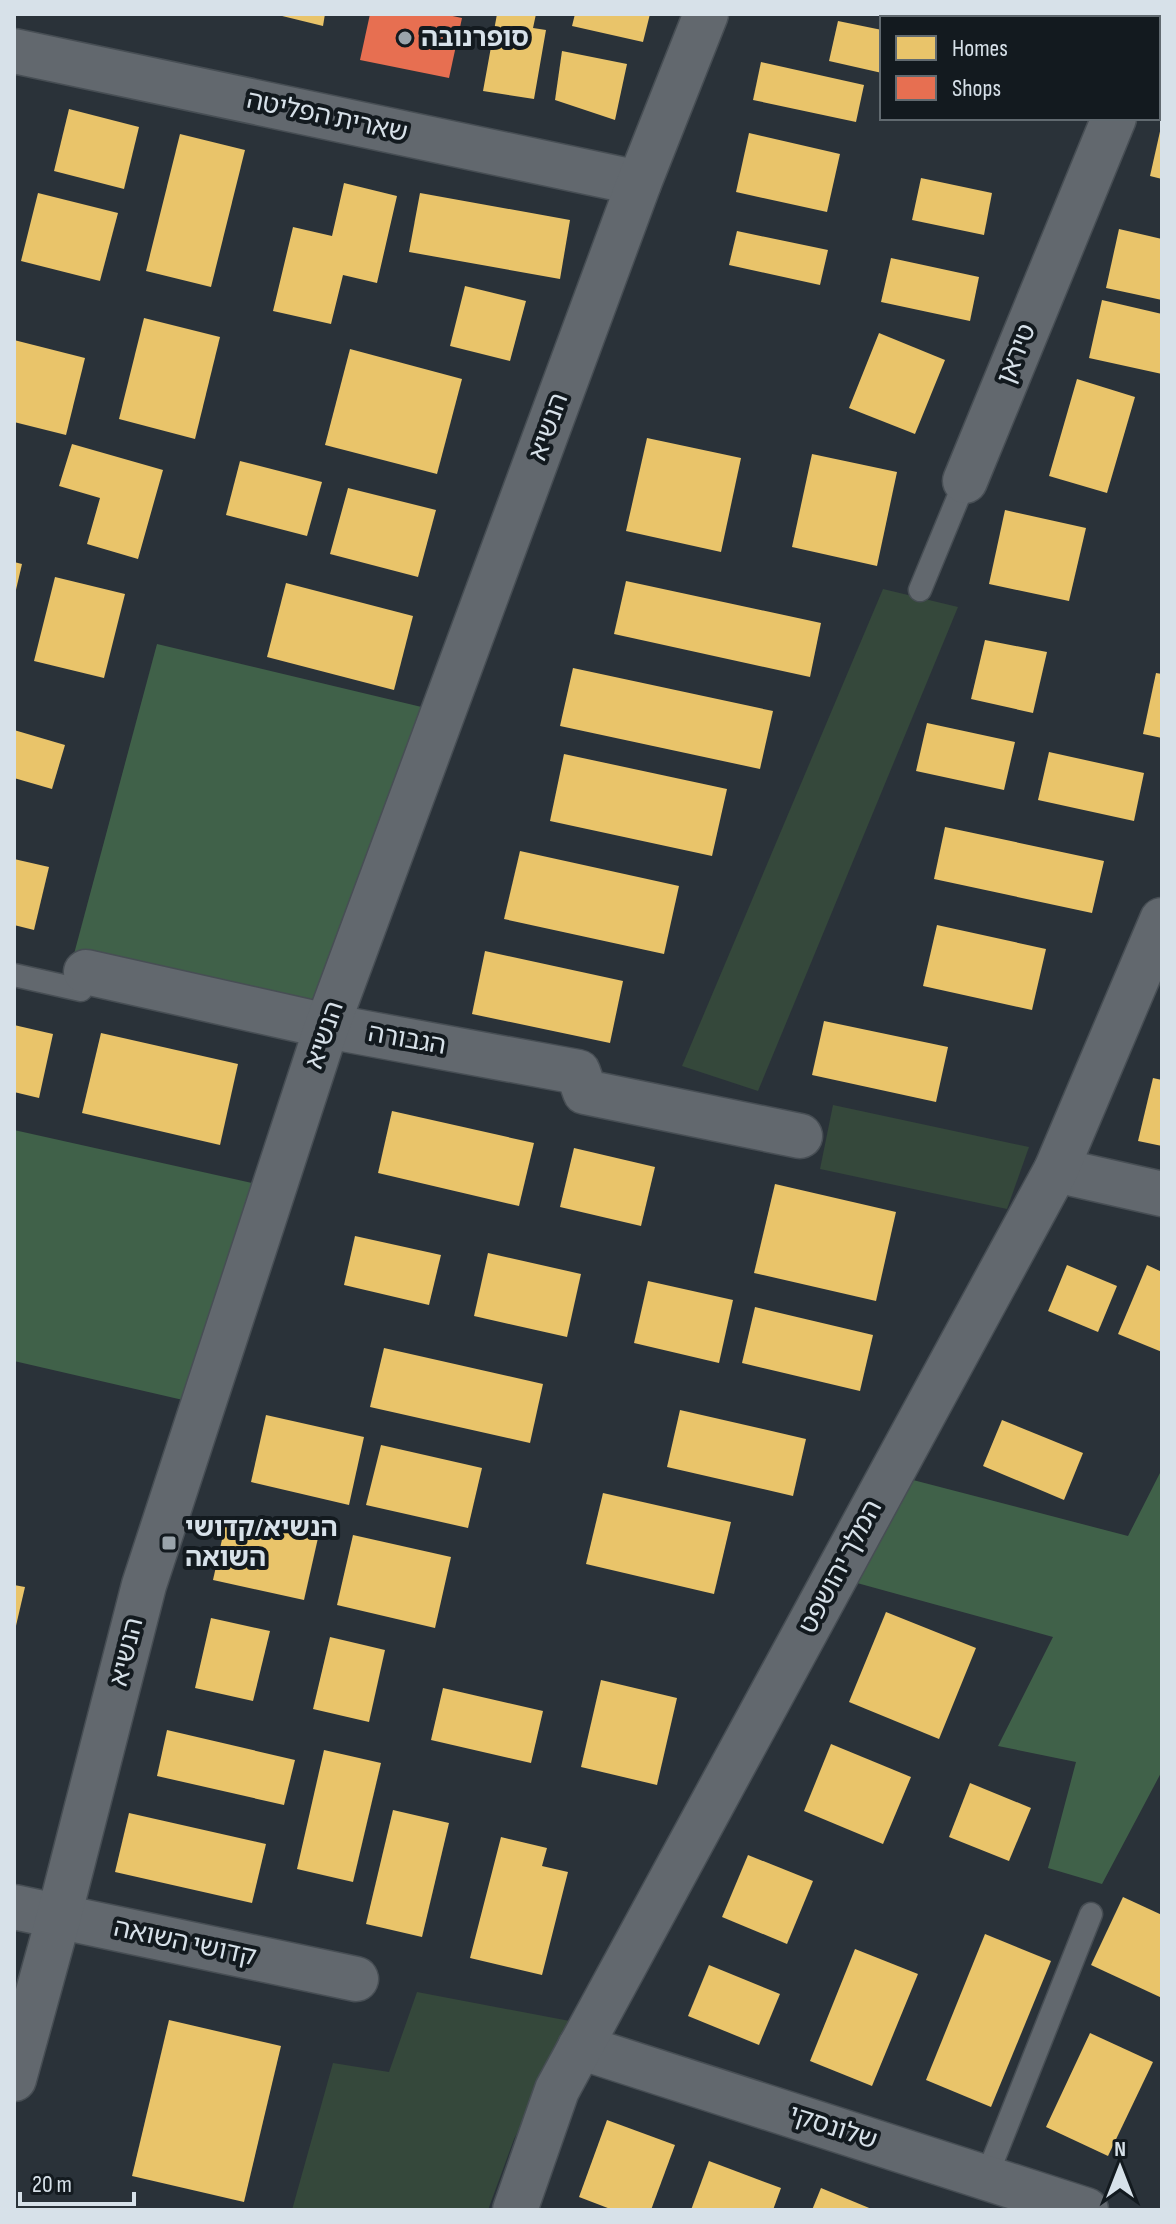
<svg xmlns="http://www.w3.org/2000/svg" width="1176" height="2224" font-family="'Sofia Sans Condensed','Noto Sans Hebrew',sans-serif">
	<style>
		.green { fill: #35483b }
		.forest { fill: #406149 }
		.homes { fill: #e9c46a }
		.shops { fill: #e76f51 }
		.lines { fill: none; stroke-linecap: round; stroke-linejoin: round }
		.service-casing { stroke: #474e54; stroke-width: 25 }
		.minor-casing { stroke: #474e54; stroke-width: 47 }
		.tertiary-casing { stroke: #474e54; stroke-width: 47 }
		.service { stroke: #62686e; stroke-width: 22 }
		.minor { stroke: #62686e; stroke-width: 44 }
		.tertiary { stroke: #62686e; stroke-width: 44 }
		.poi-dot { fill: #9aa4ab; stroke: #131a1f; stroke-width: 3 }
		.labels { text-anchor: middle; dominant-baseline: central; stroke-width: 8; stroke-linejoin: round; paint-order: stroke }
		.poi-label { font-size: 26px; font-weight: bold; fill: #d7e1e9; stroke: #131a1f; text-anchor: start }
		.street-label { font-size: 26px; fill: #d7e1e9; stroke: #131a1f }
	</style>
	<rect width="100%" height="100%" fill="#2a3239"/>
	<!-- green -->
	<g class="green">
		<polygon points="883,589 958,607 758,1091 682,1066"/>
		<polygon points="833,1105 1029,1147 1007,1209 820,1169"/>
		<polygon points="417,1992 575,2022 514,2139 488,2210 292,2210 333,2063 389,2072"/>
	</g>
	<!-- forest -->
	<g class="forest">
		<polygon points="157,644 430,709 318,1008 74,954"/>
		<polygon points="14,1130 252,1183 183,1400 14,1361"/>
		<polygon points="1162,1469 1162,1771 1102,1884 1048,1868 1076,1762 998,1746 1053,1637 857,1583 913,1480 1128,1536"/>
	</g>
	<!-- homes -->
	<g class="homes">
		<polygon points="274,14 325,14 323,26"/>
		<polygon points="497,14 536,14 533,28 546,30 534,99 483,91"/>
		<polygon points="575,14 650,14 643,42 572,26"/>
		<polygon points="838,21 882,30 882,73 829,61"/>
		<polygon points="562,51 627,64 615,120 555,100"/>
		<polygon points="761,62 864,85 856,122 753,100"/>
		<polygon points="69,109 139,127 124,189 54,171"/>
		<polygon points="1161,127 1162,127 1162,179 1150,176"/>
		<polygon points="749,133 840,154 827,212 736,192"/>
		<polygon points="180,134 245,150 211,287 146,271"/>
		<polygon points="921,178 992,193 984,235 912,220"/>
		<polygon points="344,183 397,196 377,283 343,275 331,324 273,311 293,227 332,236"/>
		<polygon points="38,193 118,213 100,281 21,261"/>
		<polygon points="420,193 570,220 560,279 409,252"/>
		<polygon points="1119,229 1162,239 1162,300 1106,288"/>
		<polygon points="737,231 828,250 820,285 729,265"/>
		<polygon points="891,258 979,277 970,321 881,302"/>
		<polygon points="465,286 526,301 510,361 450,346"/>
		<polygon points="1102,300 1162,314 1162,374 1089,358"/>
		<polygon points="144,318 220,337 195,439 119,419"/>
		<polygon points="879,333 945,360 915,434 849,408"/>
		<polygon points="14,340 85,358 66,435 14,422"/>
		<polygon points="350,349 462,379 437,474 325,445"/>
		<polygon points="1077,379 1135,397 1107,493 1049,476"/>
		<polygon points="647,438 741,458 721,552 626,531"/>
		<polygon points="72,444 163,470 138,559 87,544 100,498 59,486"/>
		<polygon points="812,454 897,472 877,566 792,547"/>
		<polygon points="240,461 322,482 307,536 226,515"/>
		<polygon points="348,488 436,510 418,577 330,554"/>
		<polygon points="1005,510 1086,528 1069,601 989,584"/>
		<polygon points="14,562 22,564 15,594 14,593"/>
		<polygon points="55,577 125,594 104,678 34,661"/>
		<polygon points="626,581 821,623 810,677 614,634"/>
		<polygon points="286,583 413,616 394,690 267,657"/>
		<polygon points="985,640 1047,652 1033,713 971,699"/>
		<polygon points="573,668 773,711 760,769 560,726"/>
		<polygon points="1156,673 1162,674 1162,738 1143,734"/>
		<polygon points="927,723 1015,742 1004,790 916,771"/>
		<polygon points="14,730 65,745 52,789 14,778"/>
		<polygon points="1049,752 1144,773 1134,821 1038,800"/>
		<polygon points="564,754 727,789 712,856 550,821"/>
		<polygon points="945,827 1104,861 1092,913 934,879"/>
		<polygon points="520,851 679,886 664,954 504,919"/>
		<polygon points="14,859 49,867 34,930 14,925"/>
		<polygon points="937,925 1046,949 1032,1010 923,986"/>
		<polygon points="485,951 623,981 610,1043 472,1014"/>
		<polygon points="824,1021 948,1047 936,1102 812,1075"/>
		<polygon points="14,1025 53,1034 39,1098 14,1092"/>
		<polygon points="101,1033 238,1064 220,1145 82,1113"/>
		<polygon points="1153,1078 1162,1080 1162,1146 1138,1141"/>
		<polygon points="392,1111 534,1143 519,1206 378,1173"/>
		<polygon points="574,1148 655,1167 641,1226 560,1207"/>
		<polygon points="775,1184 896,1212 876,1301 754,1273"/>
		<polygon points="355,1236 441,1255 429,1305 344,1285"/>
		<polygon points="488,1253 581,1274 567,1337 474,1316"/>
		<polygon points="1067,1265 1117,1286 1098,1332 1048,1311"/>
		<polygon points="1147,1265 1162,1272 1162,1352 1118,1334"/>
		<polygon points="648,1281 733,1300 719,1363 634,1343"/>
		<polygon points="755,1307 873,1335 860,1391 742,1363"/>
		<polygon points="384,1348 543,1384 530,1443 370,1407"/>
		<polygon points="680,1410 806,1439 793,1496 667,1467"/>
		<polygon points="266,1415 364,1437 349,1505 251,1482"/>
		<polygon points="1002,1420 1083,1453 1064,1500 983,1466"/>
		<polygon points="381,1445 482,1468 468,1528 366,1505"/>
		<polygon points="603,1493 731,1522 714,1594 586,1564"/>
		<polygon points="227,1517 318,1538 304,1600 213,1580"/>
		<polygon points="353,1535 451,1557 435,1628 337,1605"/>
		<polygon points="14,1585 25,1587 15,1630 14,1630"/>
		<polygon points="886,1612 976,1648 939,1739 849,1702"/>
		<polygon points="211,1618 270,1631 253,1701 195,1688"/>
		<polygon points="330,1637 385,1650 369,1722 313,1709"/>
		<polygon points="601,1680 677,1698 657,1785 581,1767"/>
		<polygon points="443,1688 543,1711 531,1763 431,1740"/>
		<polygon points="167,1730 295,1760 284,1805 157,1776"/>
		<polygon points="831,1744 911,1777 883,1844 804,1811"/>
		<polygon points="324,1750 381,1763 353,1882 297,1869"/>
		<polygon points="970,1783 1031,1808 1009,1861 949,1837"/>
		<polygon points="393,1810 449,1823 422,1937 366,1924"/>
		<polygon points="129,1813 266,1844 252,1903 115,1872"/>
		<polygon points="501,1837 547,1848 542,1866 568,1872 542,1975 470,1958"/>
		<polygon points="748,1855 813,1881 787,1944 722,1917"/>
		<polygon points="1123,1897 1162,1915 1162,1998 1091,1965"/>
		<polygon points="985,1934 1051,1961 991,2107 926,2080"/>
		<polygon points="855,1949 918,1974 872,2086 810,2061"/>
		<polygon points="709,1965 780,1994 759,2045 688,2016"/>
		<polygon points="169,2020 281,2046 244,2202 132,2176"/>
		<polygon points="1090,2033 1153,2062 1108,2156 1046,2127"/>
		<polygon points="607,2120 675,2145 651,2210 613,2210 579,2197"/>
		<polygon points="709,2161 781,2188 773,2210 691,2210"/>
		<polygon points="821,2188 874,2210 812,2210"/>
	</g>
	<!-- shops -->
	<polygon class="shops" points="370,14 443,14 462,18 449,78 360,60"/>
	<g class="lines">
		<defs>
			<g id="service">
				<polyline points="920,590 965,481"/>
				<polyline points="14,975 81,990 86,973"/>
				<polyline points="986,2178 1091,1914"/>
			</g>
			<g id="minor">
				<polyline points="1130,14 1149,18"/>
				<polyline points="14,51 639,183"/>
				<polyline points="965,481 1114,118"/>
				<polyline points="86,972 327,1026 578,1072 585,1092 800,1136"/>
				<polyline points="1056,1170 1162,1194"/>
				<polyline points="14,1907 356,1979"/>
				<polyline points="580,2047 1086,2210"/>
				<polyline points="515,2210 557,2090 1056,1170 1162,920"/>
			</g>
			<polyline id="tertiary" points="14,2079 59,1916 144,1585 327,1026 639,183 706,14"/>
		</defs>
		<!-- service casing -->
		<use href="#service" class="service-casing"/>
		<!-- minor casing -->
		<use href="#minor" class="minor-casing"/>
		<!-- tertiary casing -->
		<use href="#tertiary" class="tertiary-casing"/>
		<!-- service -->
		<use href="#service" class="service"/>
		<!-- minor -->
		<use href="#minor" class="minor"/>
		<!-- tertiary -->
		<use href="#tertiary" class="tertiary"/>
	</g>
	<!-- markers -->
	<g class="poi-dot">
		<circle cx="405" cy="38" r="8"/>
		<rect x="161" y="1535" width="16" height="16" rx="4"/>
	</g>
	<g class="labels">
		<!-- poi labels -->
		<g class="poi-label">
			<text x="421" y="38">סופרנובה</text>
			<text x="185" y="1528">הנשיא/קדושי<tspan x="185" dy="30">השואה</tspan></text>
		</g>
		<!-- street labels -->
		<g class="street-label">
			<text transform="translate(327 117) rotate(12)">שארית הפליטה</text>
			<text transform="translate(1017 354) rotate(-68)">טיראן</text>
			<text transform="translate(549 427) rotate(-70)">הנשיא</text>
			<text transform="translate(325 1035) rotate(-71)">הנשיא</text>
			<text transform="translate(407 1040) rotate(10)">הגבורה</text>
			<text transform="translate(841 1567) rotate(-62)">המלך יהושפט</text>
			<text transform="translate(127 1652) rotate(-76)">הנשיא</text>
			<text transform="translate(185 1943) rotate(12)">קדושי השואה</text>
			<text transform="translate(833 2128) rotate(18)">שלונסקי</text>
		</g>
	</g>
	<!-- border -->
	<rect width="1176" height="2224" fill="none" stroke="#d7e1e9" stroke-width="32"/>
	<!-- legend -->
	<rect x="880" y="16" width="280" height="104" fill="#131a1f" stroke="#616a70" stroke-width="2"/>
	<rect x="896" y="36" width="40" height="24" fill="#e9c46a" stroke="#616a70" stroke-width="2"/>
	<text x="952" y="56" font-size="24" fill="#d7e1e9">Homes</text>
	<rect x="896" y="76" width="40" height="24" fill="#e76f51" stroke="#616a70" stroke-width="2"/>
	<text x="952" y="96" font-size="24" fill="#d7e1e9">Shops</text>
	<!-- north arrow -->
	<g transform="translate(1120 2168)" stroke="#131a1f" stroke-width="6" paint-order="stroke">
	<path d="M0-6L14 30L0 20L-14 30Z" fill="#d7e1e9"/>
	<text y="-12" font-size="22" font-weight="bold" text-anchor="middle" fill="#d7e1e9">N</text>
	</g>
	<!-- scale -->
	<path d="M20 2192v12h114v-12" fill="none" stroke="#d7e1e9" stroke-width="4"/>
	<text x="32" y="2192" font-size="24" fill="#d7e1e9" stroke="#131a1f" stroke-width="6" paint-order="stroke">20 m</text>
</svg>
